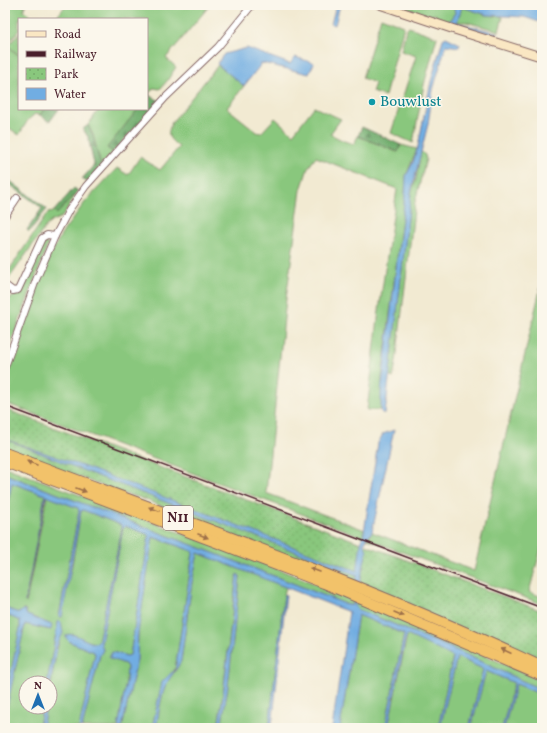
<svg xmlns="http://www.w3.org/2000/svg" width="547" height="733" font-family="Vollkorn,serif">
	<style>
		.green { fill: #89c77d; stroke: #6a7354 }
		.forest { fill: url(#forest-firs); stroke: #5c664c }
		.park { fill: url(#park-dots); stroke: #6a7354 }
		.water { fill: #71ade2; stroke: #5e6686 }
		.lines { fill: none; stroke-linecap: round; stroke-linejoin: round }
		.minor-casing { stroke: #856665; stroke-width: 8 }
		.secondary-casing { stroke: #856665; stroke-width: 10 }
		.trunk-casing { stroke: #856665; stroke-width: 12 }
		.minor { stroke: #fff; stroke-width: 6 }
		.secondary { stroke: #fae7c3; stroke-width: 8 }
		.trunk { stroke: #f2c26a; stroke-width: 10 }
		.rail { stroke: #4a1f2b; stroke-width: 1.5 }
		.oneway { fill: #9e704a }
		.culture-dot { fill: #0f9aa8; stroke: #fbf7ec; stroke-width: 1.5 }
		.labels { text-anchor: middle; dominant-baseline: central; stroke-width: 3; stroke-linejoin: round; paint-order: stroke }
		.shield { fill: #fbf7ec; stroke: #7f6065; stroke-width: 1 }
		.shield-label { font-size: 14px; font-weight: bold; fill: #4a1f2b }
		.culture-label { font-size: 15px; fill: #0d838f; stroke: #fbf7ec; text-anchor: start }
	</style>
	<defs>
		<pattern id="forest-firs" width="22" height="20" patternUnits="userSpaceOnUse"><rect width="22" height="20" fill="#6eac6c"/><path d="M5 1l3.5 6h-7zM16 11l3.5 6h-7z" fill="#5c8b59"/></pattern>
		<pattern id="park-dots" width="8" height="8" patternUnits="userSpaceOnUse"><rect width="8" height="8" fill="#89c77d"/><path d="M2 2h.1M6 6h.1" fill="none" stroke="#78aa6c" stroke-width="1.8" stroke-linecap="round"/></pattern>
	</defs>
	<rect width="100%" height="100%" fill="#fbf7ec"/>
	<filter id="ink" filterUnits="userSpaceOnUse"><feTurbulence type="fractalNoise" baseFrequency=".025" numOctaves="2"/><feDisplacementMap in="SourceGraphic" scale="8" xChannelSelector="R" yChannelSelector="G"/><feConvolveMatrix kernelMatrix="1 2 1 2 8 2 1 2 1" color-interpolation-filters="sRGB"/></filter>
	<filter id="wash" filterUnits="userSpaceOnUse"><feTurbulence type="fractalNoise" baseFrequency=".012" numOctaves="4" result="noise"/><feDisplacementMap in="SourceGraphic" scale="16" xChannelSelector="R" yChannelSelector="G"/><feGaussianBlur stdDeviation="0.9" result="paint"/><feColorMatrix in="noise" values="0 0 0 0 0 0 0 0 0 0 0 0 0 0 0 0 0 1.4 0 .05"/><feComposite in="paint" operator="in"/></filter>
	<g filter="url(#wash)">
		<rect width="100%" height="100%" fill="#f2ead2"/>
		<!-- green -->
		<g class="green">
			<polygon points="5,5 26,5 23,10 30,15 27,19 19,19 19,30 7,45 19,56 19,109 44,109 40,115 35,114 28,120 19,135 5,125"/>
			<polygon points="66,5 210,5 166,58 176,67 167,81 160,89 153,88 147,97 147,19 55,19"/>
			<polygon points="399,5 452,5 454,8 455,13 448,23 435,19 436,15 433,14 432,17"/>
			<polygon points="462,7 487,15 503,17 499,31 466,22 457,22"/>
			<polygon points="381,17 404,26 385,96 372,92 375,83 362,78"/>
			<polygon points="409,27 437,37 424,85 413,143 391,133 416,56 401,51 406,29"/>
			<polygon points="19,33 19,55 8,46"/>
			<path d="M218,65l26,21 -17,22 30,24 3,1 2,-1 13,-14 18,16 21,-27 27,12 -11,15 14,7 10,3 4,-8 39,16 4,-7 16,4 -11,27 -1,19 -23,182 -1,33h-14l12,-100 18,-121 -81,-32 -8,11 -7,22 -15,109 -20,194 99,37 -2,7 -358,-134v-20l35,-109 20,-37 5,-8 21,-28 31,-33 11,7 12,-18 20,13 19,-23c-11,-9 -13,-11 -7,-25z"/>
			<polygon points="99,109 138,109 107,148 113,152 101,166 93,135 88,125"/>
			<polygon points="421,151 425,155 426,159 415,202 396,362 393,378 389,376 390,370 411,193 416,179"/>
			<polygon points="78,191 62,217 52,221 46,226 8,280 5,276 49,211 51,213 54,211 57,213"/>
			<polygon points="43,242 48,244 5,360 5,300 20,294"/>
			<polygon points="542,281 542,545 529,592 542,597 542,604 367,539 372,532 474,571"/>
			<polygon points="5,467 304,579 354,600 353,605 348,605 287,581 5,474"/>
			<polygon points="5,480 9,482 9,484 5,507"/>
			<path d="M12,483l33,12 -19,108 21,-107 31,12 1,3 -20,105 1,1 12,-52 9,-54 2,-1 38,15 1,4 -24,113 -1,1h-4l-20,-8 -3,7 24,10 1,2 -16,74h-37l4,-21h4c0,-20 3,-38 7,-57 2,-11 6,-16 4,-28h-3l-11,61h-21v24h16l-3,21h-34v-12l20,-92 25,6 2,-5 -25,-10 -2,-6h-2l-1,2 -3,2 -14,-5v-93z"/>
			<polygon points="125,526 147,534 149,536 130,656 127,656 113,652 109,658 125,664 127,667 126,682 118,728 82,728 100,655 103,650 101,643 123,528"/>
			<polygon points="152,537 192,551 193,553 175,670 170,674 162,682 152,728 122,728 137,660 138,633"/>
			<path d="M198,553l88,34 -2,8 -15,133h-48l7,-42 12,-110 -2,-2 -1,1c-7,51 -11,102 -19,153h-62c3,-14 4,-29 10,-43 4,-9 11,-15 15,-24l11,-79z"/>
			<polygon points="356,601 542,680 542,690 458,651 357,609 355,606"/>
			<polygon points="5,614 20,621 20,629 5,701"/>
			<polygon points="358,615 404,634 385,728 340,728"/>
			<polygon points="407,635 453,655 453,657 438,728 388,728"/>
			<polygon points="457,657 483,669 469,728 440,728"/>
			<polygon points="486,671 514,683 502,728 471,728"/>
			<polygon points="516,684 542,695 542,728 504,728"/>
		</g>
		<!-- forest -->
		<g class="forest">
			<polygon points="149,95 160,101 113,152 107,148 138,109 147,109 147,97"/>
			<polygon points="44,109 59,109 51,120 48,121 40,115"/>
			<polygon points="88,125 93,135 101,166 87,182 82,179 94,165 88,137 83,129"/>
			<polygon points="362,127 401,145 398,152 358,136"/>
			<polygon points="5,177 47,209 29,232 27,230 42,208 5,181"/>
			<polygon points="74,188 78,191 57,214 54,211"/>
		</g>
		<!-- park -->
		<polygon class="park" points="5,409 542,611 542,663 156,504 138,497 124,494 5,449"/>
		<!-- water -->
		<g class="water">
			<polygon points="336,5 340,5 335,25 331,24"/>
			<polygon points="452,5 542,5 542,23 524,17 487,15 462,7 457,22 458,23 498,33 497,35 448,23 455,13 454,8"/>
			<polygon points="446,37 460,44 459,47 446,45 433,90 428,124 411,193 385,414 383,414 381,412 381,391 405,195 406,176 413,162 418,146 431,81 443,39"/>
			<polygon points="247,48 290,64 295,57 314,63 309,74 262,63 244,86 217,64 224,54"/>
			<path d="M394,430l-22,102 -4,4 -4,8 3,6 -12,56 2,3 101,42 84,39v5l-26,-11 -12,44h-2l12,-45 -28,-12 -15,57h-2l14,-59 -26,-12 -17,71h-2l15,-71 -46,-22 -2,6 -17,87h-3l19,-94 -46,-19 -18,113h-8l17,-116 -151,-59 -6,29 -11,79c-4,9 -11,15 -15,24 -6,13 -7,29 -10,43h-4l10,-46 8,-8 5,-4 18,-117 -1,-2 -39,-14 -15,96 -1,27 -15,68h-4l8,-46 1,-15 -2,-3 -16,-6 3,-6 15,4 3,-1 19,-119 -2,-2 -22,-8 -2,2 -22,115 2,7 -3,5 -18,73h-3l16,-74 -1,-2 -24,-10 -4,-4v-3c10,-4 21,9 31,8l1,-1 24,-113 -1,-4 -38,-15 -2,1 -19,106h-3l20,-106 -1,-3 -32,-12 -21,106 20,-107 -33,-12 -7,32v-8l4,-23v-2l-4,-2v-6l282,107 61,24h5l4,-30 -270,-103 -82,-33 83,29 269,103 4,-28 3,-11 14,-89 5,-9z"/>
			<polygon points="237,574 240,576 228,686 221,728 218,728 223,695"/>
			<polygon points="285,594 286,595 273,718 271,728 269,728 284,595"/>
			<polygon points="5,608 19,613 24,609 27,615 52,625 51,630 25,624 5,716 5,701 20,628 20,621 5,614"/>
			<polygon points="60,621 61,622 63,633 57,646 50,687 50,683 47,683 58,622"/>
			<polygon points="42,707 46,707 42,728 39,728"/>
		</g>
	</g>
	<g filter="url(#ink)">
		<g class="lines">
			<defs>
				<g id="minor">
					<polyline points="5,216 17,198"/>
					<polyline points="5,285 13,291 18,290 42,238 47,235 55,236"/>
					<polyline points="5,367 36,280 55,236 69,210 86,186 166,97 218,47 252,5"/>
				</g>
				<polyline id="secondary" points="381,5 456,30 542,57"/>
				<g id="trunk">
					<path d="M5,453c180,68 363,132 537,214"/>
					<polyline points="5,462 324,583 542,676"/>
				</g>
			</defs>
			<!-- minor casing -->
			<use href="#minor" class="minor-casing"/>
			<!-- secondary casing -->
			<use href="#secondary" class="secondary-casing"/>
			<!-- trunk casing -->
			<use href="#trunk" class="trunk-casing"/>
			<!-- minor -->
			<use href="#minor" class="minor"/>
			<!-- secondary -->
			<use href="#secondary" class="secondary"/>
			<!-- trunk -->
			<use href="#trunk" class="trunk"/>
			<!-- rail -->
			<polyline class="rail" points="5,406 542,608"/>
		</g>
		<!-- one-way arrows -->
		<defs><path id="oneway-solid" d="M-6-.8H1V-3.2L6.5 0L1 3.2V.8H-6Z"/></defs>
		<g class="oneway">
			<use href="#oneway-solid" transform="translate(32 463) rotate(-159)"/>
			<use href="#oneway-solid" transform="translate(81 490) rotate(21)"/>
			<use href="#oneway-solid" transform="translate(154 509) rotate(-159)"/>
			<use href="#oneway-solid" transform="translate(203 536) rotate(21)"/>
			<use href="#oneway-solid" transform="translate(315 570) rotate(-159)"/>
			<use href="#oneway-solid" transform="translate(399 614) rotate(23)"/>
			<use href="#oneway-solid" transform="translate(506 651) rotate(-156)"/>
		</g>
	</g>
	<!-- markers -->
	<circle class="culture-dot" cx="372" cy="102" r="4"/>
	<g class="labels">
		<!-- shield labels -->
		<rect class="shield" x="163" y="506" width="30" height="24" rx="3"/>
		<g class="shield-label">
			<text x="178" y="518">N11</text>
		</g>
		<!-- culture labels -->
		<g class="culture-label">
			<text x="380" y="102">Bouwlust</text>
		</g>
	</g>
	<!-- margin -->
	<rect width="547" height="733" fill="none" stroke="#fbf7ec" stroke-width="20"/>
	<!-- legend -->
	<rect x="18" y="18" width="130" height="92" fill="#fbf7ec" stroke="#b4a19f"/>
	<rect x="26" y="31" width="20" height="6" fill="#fae7c3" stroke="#b4a19f"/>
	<text x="54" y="38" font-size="12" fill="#4a1f2b">Road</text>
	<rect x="26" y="51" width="20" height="6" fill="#4a1f2b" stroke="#b4a19f"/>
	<text x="54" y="58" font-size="12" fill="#4a1f2b">Railway</text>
	<rect x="26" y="68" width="20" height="12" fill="url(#park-dots)" stroke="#b4a19f"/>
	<text x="54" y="78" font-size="12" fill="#4a1f2b">Park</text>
	<rect x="26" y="88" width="20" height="12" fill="#71ade2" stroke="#b4a19f"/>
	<text x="54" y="98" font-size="12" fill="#4a1f2b">Water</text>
	<!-- north arrow -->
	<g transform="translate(38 695)"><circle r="19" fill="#fbf7ec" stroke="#b4a19f"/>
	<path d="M0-3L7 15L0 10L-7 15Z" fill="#1f6fb2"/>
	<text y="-6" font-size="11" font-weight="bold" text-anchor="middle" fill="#4a1f2b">N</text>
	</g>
</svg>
